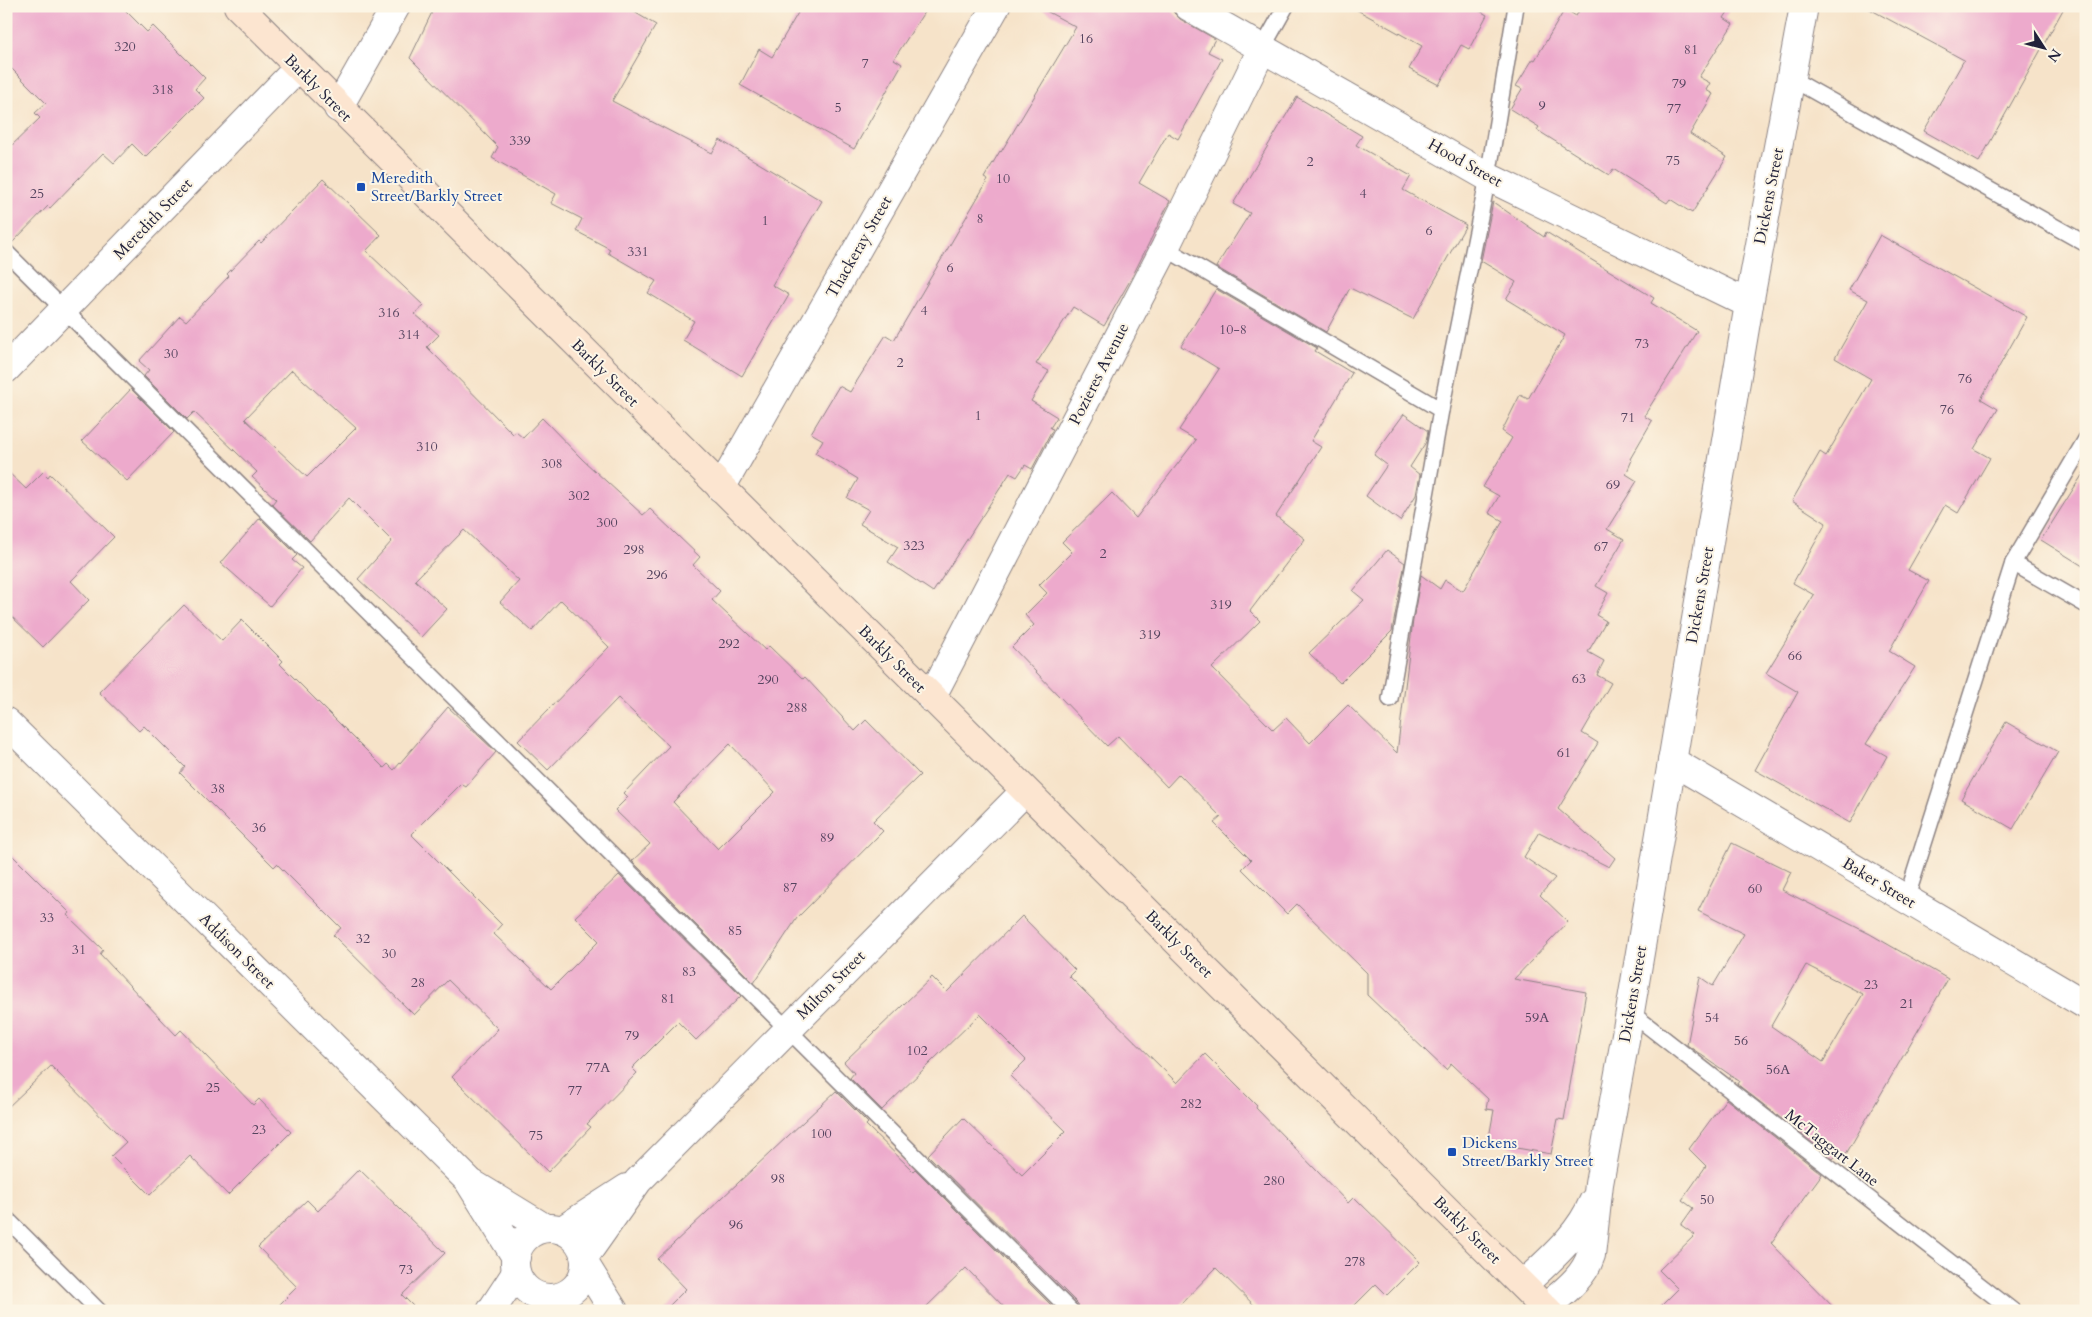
<svg xmlns="http://www.w3.org/2000/svg" width="2092" height="1317" font-family="Cardo,serif">
	<style>
		.building { fill: #edaacc; fill-rule: evenodd }
		.lines { fill: none; stroke-linecap: round; stroke-linejoin: round }
		.lane-casing { stroke: #8c8282; stroke-width: 18 }
		.street-casing { stroke: #8c8282; stroke-width: 30 }
		.secondary-casing { stroke: #8c8282; stroke-width: 30 }
		.lane { stroke: #fff; stroke-width: 15 }
		.street { stroke: #fff; stroke-width: 28 }
		.secondary { stroke: #fce5d0; stroke-width: 28 }
		.transit-dot { fill: #1a4fb4; stroke: #fcf5e5; stroke-width: 2 }
		.labels { text-anchor: middle; dominant-baseline: central; stroke-width: 4; stroke-linejoin: round; paint-order: stroke }
		.number-label { font-size: 14px; fill: #55445f }
		.street-label { font-size: 16px; fill: #22223b; stroke: #fcf5e5 }
		.transit-label { font-size: 16px; fill: #164399; stroke: #fcf5e5; text-anchor: start }
	</style>
	<rect width="100%" height="100%" fill="#fcf5e5"/>
	<filter id="ink" filterUnits="userSpaceOnUse"><feTurbulence type="fractalNoise" baseFrequency=".02" numOctaves="2"/><feDisplacementMap in="SourceGraphic" scale="10" xChannelSelector="R" yChannelSelector="G"/><feConvolveMatrix kernelMatrix="1 2 1 2 8 2 1 2 1" color-interpolation-filters="sRGB"/></filter>
	<filter id="wash" filterUnits="userSpaceOnUse"><feTurbulence type="fractalNoise" baseFrequency=".0096" numOctaves="4" result="noise"/><feDisplacementMap in="SourceGraphic" scale="20" xChannelSelector="R" yChannelSelector="G"/><feGaussianBlur stdDeviation="1.12" result="paint"/><feColorMatrix in="noise" values="0 0 0 0 0 0 0 0 0 0 0 0 0 0 0 0 0 1.4 0 .05"/><feComposite in="paint" operator="in"/></filter>
	<g filter="url(#wash)">
		<rect width="100%" height="100%" fill="#f6e3c9"/>
		<g id="blocks">
			<!-- building -->
			<g class="building">
				<polygon points="6,6 121,6 147,32 153,26 205,78 195,89 204,98 145,157 132,144 114,163 103,153 50,208 48,206 11,244 6,243 6,151 40,118 35,113 46,103 6,63"/>
				<polygon points="435,6 624,6 656,25 612,101 712,153 720,140 822,201 772,285 789,295 742,376 683,340 694,321 648,293 656,281 608,253 610,249 576,231 582,219 551,203 556,194 492,158 498,147 410,58"/>
				<polygon points="802,6 928,6 894,59 902,64 854,149 740,85 759,49 772,57"/>
				<polygon points="1037,6 1172,6 1174,13 1180,19 1215,39 1208,52 1222,59 1178,139 1168,133 1139,183 1170,201 1132,277 1104,326 1073,307 1036,364 1049,371 1031,401 1057,417 1050,428 1053,429 1032,469 1025,465 1017,477 1010,473 933,592 888,562 898,547 860,524 869,510 847,498 858,479 815,453 823,440 811,433 839,386 850,392 886,335 894,340 988,180 984,178 1000,151 1001,152 1076,27"/>
				<polygon points="1350,6 1471,6 1487,15 1469,49 1461,45 1439,85 1409,69 1422,46"/>
				<polygon points="1582,6 1732,6 1724,18 1733,24 1699,77 1710,83 1706,90 1713,94 1690,134 1727,157 1692,213 1670,199 1667,203 1613,169 1609,175 1537,130 1539,127 1510,109 1522,89 1516,86 1533,59 1535,60 1565,9 1576,16"/>
				<polygon points="1864,6 2065,6 1979,162 1924,131 1964,60"/>
				<polygon points="1297,97 1362,136 1356,145 1411,176 1403,190 1466,225 1413,319 1350,288 1326,332 1216,267 1250,213 1233,204"/>
				<path d="M323,179l58,56 -15,16 58,55 -9,8 24,21 -12,12 86,87 3,-2 7,6 19,-20 41,42 60,55 7,-6 50,48 -7,8 27,26 -8,9 53,50 4,-4 34,33 2,-2 50,54 11,-11 54,55 -47,46 10,10 -86,87 -43,65 -122,-122 18,-17 -35,-34 13,-13 -4,-4 45,-47 -51,-48 -70,72 -30,-29 91,-94 -48,-47 -29,31 -32,-29 19,-21 -55,-51 -49,50 32,29 -26,28 -63,-58 34,-38 -43,-43 -39,43 -38,-37 4,-5 -24,-22 5,-5 -63,-60 -7,7 -43,-43 5,-6 -10,-9 41,-45 6,5 43,-45 -2,-2 32,-33 2,2zM292,370l64,58 -49,49 -62,-58zM730,744l45,48 -57,57 -45,-47z"/>
				<polygon points="1493,202 1544,237 1546,232 1654,298 1651,303 1697,331 1644,416 1652,421 1630,459 1632,460 1626,474 1637,481 1607,529 1624,539 1596,586 1608,593 1596,615 1606,621 1588,652 1604,661 1597,675 1611,683 1582,733 1598,743 1558,809 1615,858 1609,867 1539,832 1524,857 1555,878 1540,895 1568,922 1514,979 1586,992 1564,1120 1558,1119 1551,1154 1488,1143 1494,1110 1486,1109 1488,1099 1451,1064 1446,1070 1367,995 1367,973 1297,904 1287,914 1242,869 1251,860 1214,823 1221,817 1179,774 1167,787 1118,736 1107,746 1012,647 1034,625 1025,615 1047,593 1039,585 1072,552 1062,542 1112,493 1136,518 1196,440 1179,430 1219,369 1181,346 1216,289 1317,348 1315,351 1352,373 1311,441 1321,447 1276,516 1305,539 1250,611 1260,621 1212,668 1273,730 1286,718 1310,743 1348,705 1397,753 1413,620 1421,575 1440,589 1445,580 1463,591 1503,521 1489,513 1499,496 1483,487 1512,438 1502,431 1520,395 1528,399 1565,335 1506,299 1516,282 1481,261"/>
				<polygon points="1880,235 2027,317 1981,399 1998,409 1974,449 1990,458 1958,513 1945,505 1908,570 1929,581 1889,651 1915,667 1866,744 1887,756 1850,823 1755,770 1798,692 1766,673 1814,595 1793,583 1826,523 1792,501 1820,452 1826,456 1871,379 1835,358 1868,300 1849,290"/>
				<polygon points="131,389 174,432 127,481 82,441"/>
				<polygon points="1404,414 1428,431 1426,442 1410,467 1420,475 1416,495 1400,521 1366,496 1387,465 1374,455"/>
				<polygon points="2086,469 2086,568 2041,540"/>
				<polygon points="6,470 26,489 43,472 48,477 50,474 114,537 71,581 89,600 43,647 6,611"/>
				<polygon points="260,518 297,555 292,560 302,568 270,606 221,563"/>
				<polygon points="1387,550 1405,563 1392,631 1340,683 1309,653 1364,600 1353,591"/>
				<polygon points="184,605 222,641 242,620 283,661 280,664 384,768 388,764 394,770 448,707 496,752 466,787 461,784 411,834 502,925 494,934 551,989 599,941 575,917 619,875 741,996 696,1040 678,1022 632,1068 637,1073 587,1124 591,1127 548,1172 452,1077 498,1029 448,980 414,1015 333,935 341,928 277,864 274,867 180,773 185,767 144,726 139,731 99,692"/>
				<polygon points="2006,722 2058,752 2013,829 1961,799"/>
				<path d="M1732,843l59,29 -9,18 88,44 78,45 -102,175 -6,-3 -7,8 -96,-75 2,-3 -52,-36 13,-68 13,9 31,-52 -46,-23zM1806,965l57,29 -40,68 -52,-36z"/>
				<polygon points="6,849 70,913 67,915 103,950 100,954 176,1035 181,1030 253,1105 259,1099 291,1132 228,1195 190,1156 150,1195 111,1156 126,1142 51,1066 6,1109"/>
				<polygon points="1022,916 1075,970 1069,976 1177,1083 1205,1054 1257,1106 1256,1108 1348,1203 1354,1197 1420,1262 1387,1295 1376,1284 1349,1311 1260,1311 1216,1268 1174,1311 1080,1311 1078,1304 928,1155 963,1118 1022,1175 1066,1131 1010,1076 1026,1060 980,1014 882,1110 850,1078 854,1073 844,1062 932,977 947,992"/>
				<polygon points="836,1091 868,1123 866,1125 913,1171 915,1169 1057,1311 1008,1311 966,1268 922,1311 664,1311 686,1289 657,1259"/>
				<polygon points="1726,1099 1822,1174 1771,1243 1837,1311 1656,1311 1678,1289 1659,1270 1695,1235 1681,1225 1693,1208 1682,1200 1706,1166 1689,1149"/>
				<polygon points="359,1169 445,1253 402,1295 418,1311 273,1311 297,1287 258,1247 307,1200 318,1211"/>
			</g>
		</g>
	</g>
	<g filter="url(#ink)">
		<use href="#blocks" fill-opacity="0" stroke="#8c8282" stroke-width="1"/>
		<g class="lines">
			<defs>
				<g id="lane">
					<polyline points="1263,47 1286,6"/>
					<polyline points="1792,79 2086,244"/>
					<polyline points="1165,248 1441,410"/>
					<polyline points="6,252 1071,1311"/>
					<polyline points="2086,439 2013,563 2086,605"/>
					<polyline points="1390,699 1441,410 1488,177 1516,6"/>
					<polyline points="1906,900 2013,563"/>
					<polyline points="1630,1012 2013,1311"/>
					<polyline points="6,1218 99,1311"/>
				</g>
				<g id="street">
					<polyline points="1188,6 1488,177 1749,304"/>
					<polyline points="338,108 396,6"/>
					<polyline points="6,369 298,68"/>
					<polyline points="721,488 996,6"/>
					<polyline points="931,698 1165,248 1263,47"/>
					<polyline points="6,722 468,1180 516,1257"/>
					<polyline points="1672,761 2086,1005"/>
					<polyline points="473,1184 545,1228"/>
					<circle cx="550" cy="1263" r="35"/>
					<polyline points="562,1230 627,1188"/>
					<polyline points="585,1256 638,1181 1025,791"/>
					<polyline points="586,1266 614,1311"/>
					<path d="M1523,1285c26,-25 56,-49 70,-83"/>
					<path d="M1545,1308c17,-15 39,-30 46,-53l8,-71 31,-172 119,-708 55,-298"/>
					<polyline points="491,1311 516,1273"/>
				</g>
				<polyline id="secondary" points="238,6 1548,1311"/>
			</defs>
			<!-- lane casing -->
			<use href="#lane" class="lane-casing"/>
			<!-- street casing -->
			<use href="#street" class="street-casing"/>
			<!-- secondary casing -->
			<use href="#secondary" class="secondary-casing"/>
			<!-- lane -->
			<use href="#lane" class="lane"/>
			<!-- street -->
			<use href="#street" class="street"/>
			<!-- secondary -->
			<use href="#secondary" class="secondary"/>
		</g>
	</g>
	<!-- markers -->
	<g class="transit-dot">
		<rect x="356" y="182" width="10" height="10" rx="2.5"/>
		<rect x="1447" y="1147" width="10" height="10" rx="2.5"/>
	</g>
	<g class="labels">
		<!-- number labels -->
		<g class="number-label">
			<text x="1086" y="38">16</text>
			<text x="125" y="46">320</text>
			<text x="1691" y="49">81</text>
			<text x="865" y="63">7</text>
			<text x="1679" y="83">79</text>
			<text x="163" y="89">318</text>
			<text x="1542" y="105">9</text>
			<text x="838" y="107">5</text>
			<text x="1674" y="108">77</text>
			<text x="520" y="140">339</text>
			<text x="1673" y="160">75</text>
			<text x="1310" y="161">2</text>
			<text x="1003" y="178">10</text>
			<text x="37" y="193">25</text>
			<text x="1363" y="193">4</text>
			<text x="980" y="218">8</text>
			<text x="765" y="220">1</text>
			<text x="1429" y="230">6</text>
			<text x="638" y="251">331</text>
			<text x="950" y="267">6</text>
			<text x="924" y="310">4</text>
			<text x="389" y="312">316</text>
			<text x="1233" y="329">10-8</text>
			<text x="409" y="334">314</text>
			<text x="1642" y="343">73</text>
			<text x="171" y="353">30</text>
			<text x="900" y="362">2</text>
			<text x="1965" y="378">76</text>
			<text x="1947" y="409">76</text>
			<text x="978" y="415">1</text>
			<text x="1628" y="417">71</text>
			<text x="427" y="446">310</text>
			<text x="552" y="463">308</text>
			<text x="1613" y="484">69</text>
			<text x="579" y="495">302</text>
			<text x="607" y="522">300</text>
			<text x="914" y="545">323</text>
			<text x="1601" y="546">67</text>
			<text x="634" y="549">298</text>
			<text x="1103" y="553">2</text>
			<text x="657" y="574">296</text>
			<text x="1221" y="604">319</text>
			<text x="1150" y="634">319</text>
			<text x="729" y="643">292</text>
			<text x="1795" y="655">66</text>
			<text x="1579" y="678">63</text>
			<text x="768" y="679">290</text>
			<text x="797" y="707">288</text>
			<text x="1564" y="752">61</text>
			<text x="218" y="788">38</text>
			<text x="259" y="827">36</text>
			<text x="827" y="837">89</text>
			<text x="790" y="887">87</text>
			<text x="1755" y="888">60</text>
			<text x="47" y="917">33</text>
			<text x="735" y="930">85</text>
			<text x="363" y="938">32</text>
			<text x="79" y="949">31</text>
			<text x="389" y="953">30</text>
			<text x="689" y="971">83</text>
			<text x="418" y="982">28</text>
			<text x="1871" y="984">23</text>
			<text x="668" y="998">81</text>
			<text x="1907" y="1003">21</text>
			<text x="1537" y="1017">59A</text>
			<text x="1712" y="1017">54</text>
			<text x="632" y="1035">79</text>
			<text x="1741" y="1040">56</text>
			<text x="917" y="1050">102</text>
			<text x="598" y="1067">77A</text>
			<text x="1778" y="1069">56A</text>
			<text x="213" y="1087">25</text>
			<text x="575" y="1090">77</text>
			<text x="1191" y="1103">282</text>
			<text x="259" y="1129">23</text>
			<text x="821" y="1133">100</text>
			<text x="536" y="1135">75</text>
			<text x="778" y="1178">98</text>
			<text x="1274" y="1180">280</text>
			<text x="1707" y="1199">50</text>
			<text x="736" y="1224">96</text>
			<text x="1355" y="1261">278</text>
			<text x="406" y="1269">73</text>
		</g>
		<!-- street labels -->
		<g class="street-label">
			<text transform="translate(318 88) rotate(45)">Barkly Street</text>
			<text transform="translate(1465 163) rotate(29)">Hood Street</text>
			<text transform="translate(1769 196) rotate(-79)">Dickens Street</text>
			<text transform="translate(153 219) rotate(-46)">Meredith Street</text>
			<text transform="translate(859 247) rotate(-60)">Thackeray Street</text>
			<text transform="translate(605 373) rotate(45)">Barkly Street</text>
			<text transform="translate(1099 374) rotate(-63)">Pozieres Avenue</text>
			<text transform="translate(1700 595) rotate(-80)">Dickens Street</text>
			<text transform="translate(892 659) rotate(45)">Barkly Street</text>
			<text transform="translate(1879 883) rotate(31)">Baker Street</text>
			<text transform="translate(1179 944) rotate(45)">Barkly Street</text>
			<text transform="translate(237 951) rotate(45)">Addison Street</text>
			<text transform="translate(831 985) rotate(-45)">Milton Street</text>
			<text transform="translate(1633 994) rotate(-80)">Dickens Street</text>
			<text transform="translate(1832 1148) rotate(38)">McTaggart Lane</text>
			<text transform="translate(1467 1230) rotate(45)">Barkly Street</text>
		</g>
		<!-- transit labels -->
		<g class="transit-label">
			<text x="371" y="178">Meredith<tspan x="371" dy="18">Street/Barkly Street</tspan></text>
			<text x="1462" y="1143">Dickens<tspan x="1462" dy="18">Street/Barkly Street</tspan></text>
		</g>
	</g>
	<!-- margin -->
	<rect width="2092" height="1317" fill="none" stroke="#fcf5e5" stroke-width="25"/>
	<!-- north arrow -->
	<g transform="translate(2044 48) rotate(126)" stroke="#fcf5e5" stroke-width="4" paint-order="stroke">
	<path d="M0-4L9 19L0 12L-9 19Z" fill="#22223b"/>
	<text y="-8" font-size="14" font-weight="bold" text-anchor="middle" fill="#22223b">N</text>
	</g>
</svg>
